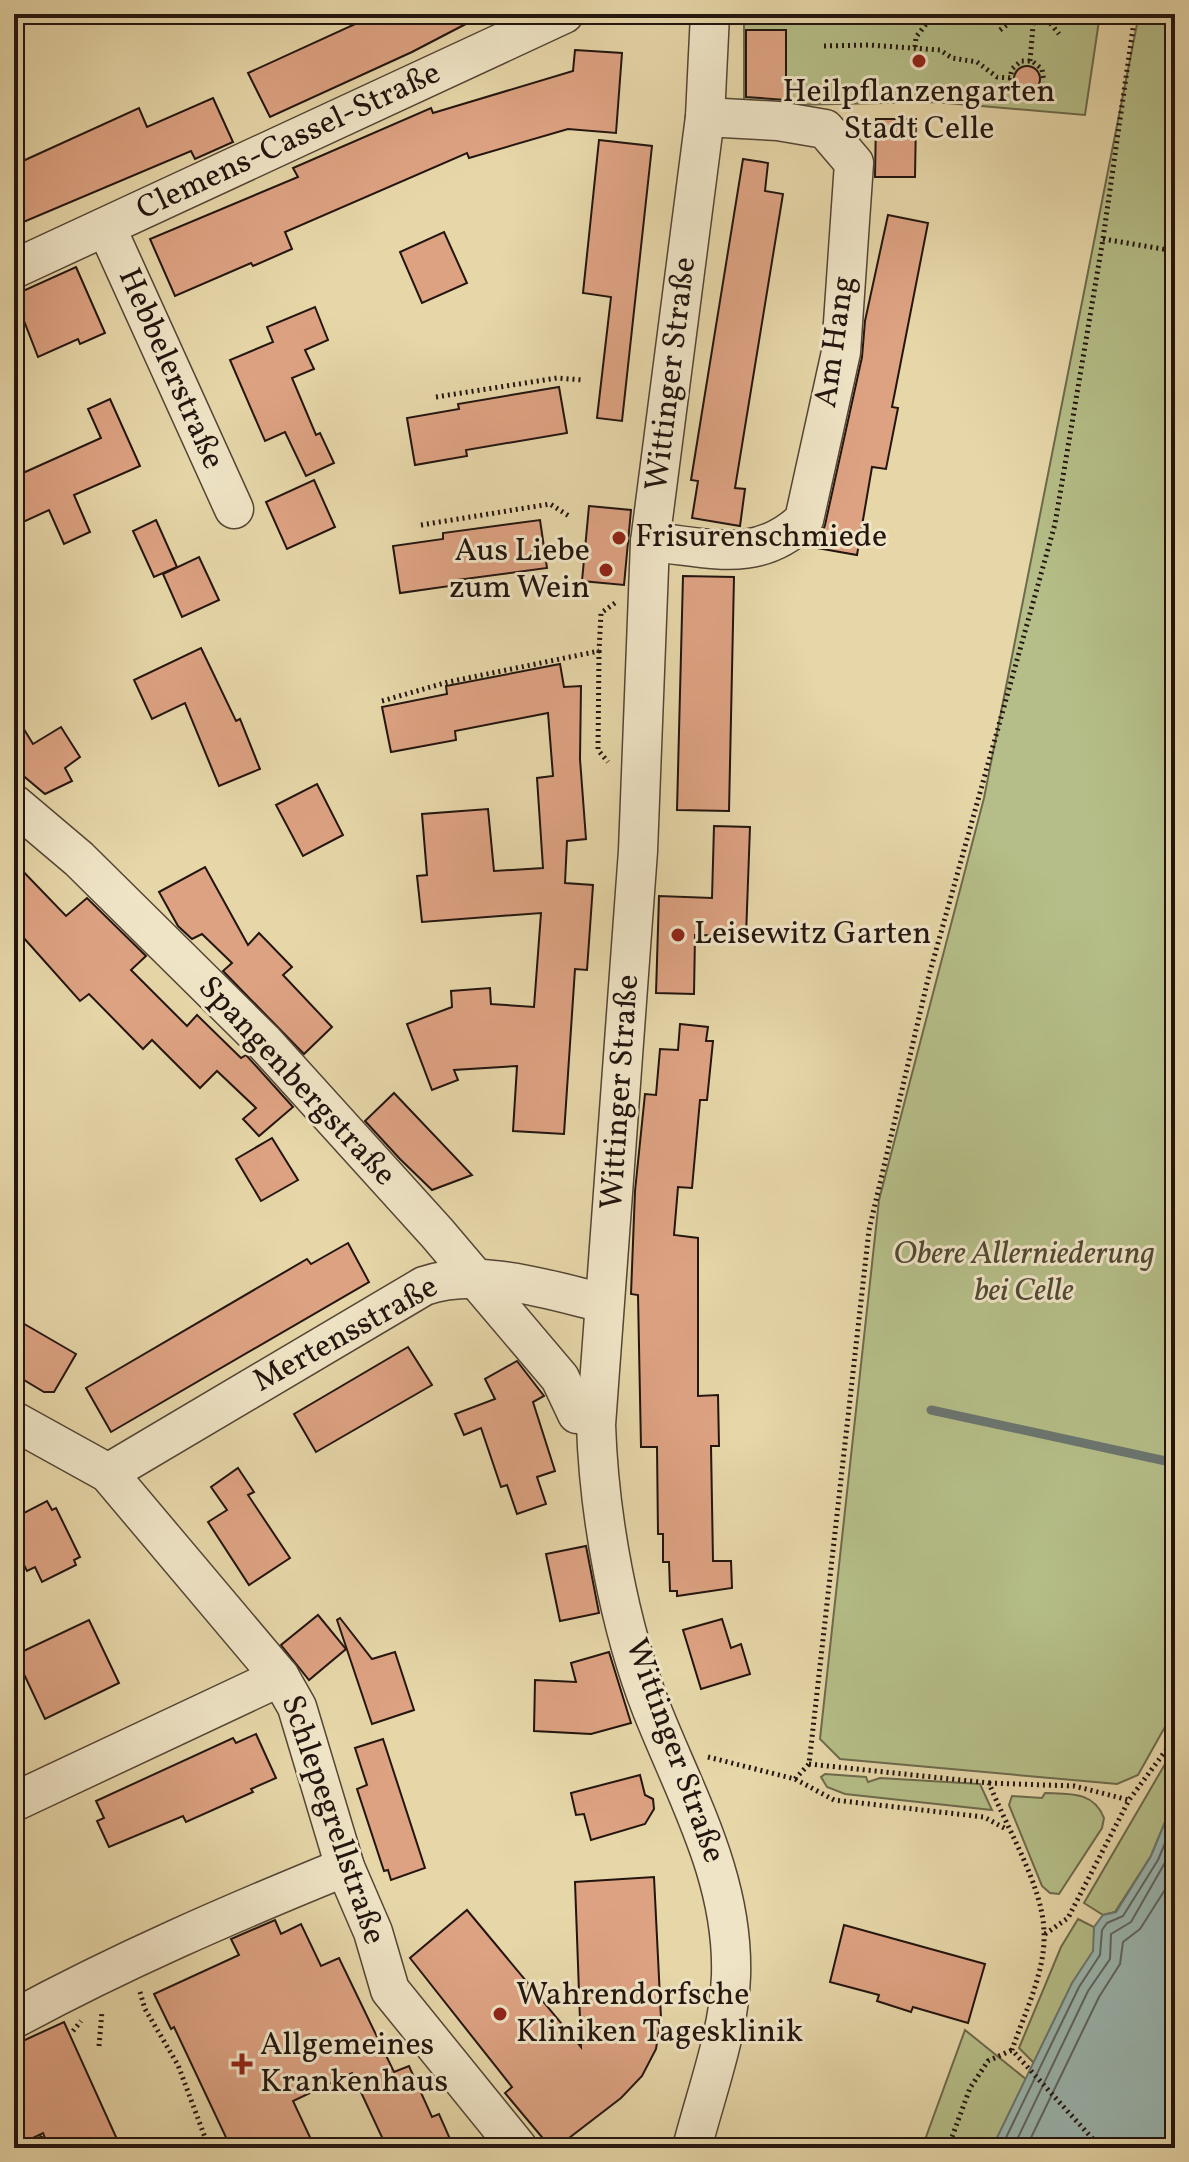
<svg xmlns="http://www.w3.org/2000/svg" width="1189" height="2162" font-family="Vollkorn,serif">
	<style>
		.green { fill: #b5be88; stroke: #6c6a4c; stroke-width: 2 }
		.water { fill: #9ab7b2; stroke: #6a7671; stroke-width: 2 }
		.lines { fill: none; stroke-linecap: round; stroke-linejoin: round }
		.shore { stroke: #5e6660; stroke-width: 2 }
		.stream { stroke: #6a7671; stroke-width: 9 }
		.building { fill: #dda282; stroke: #23150f; stroke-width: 2 }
		.minor-casing { stroke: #544535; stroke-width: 41 }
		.path { stroke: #23150f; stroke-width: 5; stroke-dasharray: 2 4; stroke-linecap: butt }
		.minor { stroke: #efe4c6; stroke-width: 38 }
		.poi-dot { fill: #8f2418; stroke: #efe4c6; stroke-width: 3 }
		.labels { text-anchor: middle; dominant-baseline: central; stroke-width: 6; stroke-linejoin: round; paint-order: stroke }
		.poi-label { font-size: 32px; fill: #23150f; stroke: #efe4c6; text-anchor: start }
		.street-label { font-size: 32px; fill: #23150f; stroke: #efe4c6 }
		.park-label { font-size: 32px; font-style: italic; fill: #4f4833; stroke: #efe4c6 }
	</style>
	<rect width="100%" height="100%" fill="#e6d6a8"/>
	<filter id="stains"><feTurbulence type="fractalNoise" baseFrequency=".0025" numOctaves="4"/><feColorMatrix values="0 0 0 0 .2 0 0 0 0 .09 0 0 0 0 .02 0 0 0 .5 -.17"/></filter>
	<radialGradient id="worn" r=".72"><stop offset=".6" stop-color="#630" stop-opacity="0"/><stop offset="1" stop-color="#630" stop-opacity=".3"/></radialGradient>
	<!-- green -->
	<g class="green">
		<polygon points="744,14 1100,14 1085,115 935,102 744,106"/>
		<polygon points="1139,14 1175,14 1175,1709 1138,1775 1117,1784 840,1759 820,1739 879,1200 984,798"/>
		<polygon points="1175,1747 1175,1798 1151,1856 1115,1912 1103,1915 1084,1903"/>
		<polygon points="825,1774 866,1777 868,1782 880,1778 980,1784 992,1810 845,1794 827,1787 821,1777"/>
		<path d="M1045,1793c24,1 49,-2 59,25l-2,10 -43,66 -9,-1 -8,-7 -33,-81 3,-9 30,2z"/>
		<polygon points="1078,1919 1094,1927 1094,1951 1035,2064 1019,2048 1061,1947"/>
		<polygon points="965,2030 1027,2080 992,2148 922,2148"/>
	</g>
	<!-- water -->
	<polygon class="water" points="1175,1798 1175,2148 992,2148 1072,1983 1093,1951 1094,1927 1103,1915 1116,1912 1151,1856"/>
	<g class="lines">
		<!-- shore -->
		<g class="shore">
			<polyline points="1001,2148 1079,1987 1100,1955 1102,1930 1107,1923 1123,1916 1158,1860 1175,1819"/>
			<polyline points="1013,2148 1088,1991 1110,1959 1111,1934 1131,1922 1175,1845"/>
			<polyline points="1026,2148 1099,1997 1120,1964 1123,1942 1140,1929 1175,1874"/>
		</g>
		<!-- stream -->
		<polyline class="stream" points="931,1410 1175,1463"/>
	</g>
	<!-- building -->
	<g class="building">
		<polygon points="377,14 485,14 412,52 270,117 248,73"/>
		<polygon points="746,30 786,30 786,100 746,97"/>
		<polygon points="575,50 622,53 616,133 568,129 469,158 467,153 285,232 292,249 253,266 251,263 175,296 150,239 298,177 293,168 431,108 433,113 573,71"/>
		<circle cx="1027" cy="79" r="13"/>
		<polygon points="213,98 233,142 195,159 191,151 14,226 14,165 139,108 147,127"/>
		<polygon points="876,119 916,119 915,177 875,177"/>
		<polygon points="599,140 652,146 622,421 597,418 611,297 583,293"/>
		<polygon points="743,159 768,163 765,191 783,194 735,488 745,489 740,526 692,518 698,481 691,480"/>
		<polygon points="888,215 928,223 892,407 898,408 886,469 872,467 857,555 817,548 825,525 862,357 865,321"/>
		<polygon points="444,232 467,283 422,303 400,252"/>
		<polygon points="76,267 105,333 80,344 78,339 38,357 14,295"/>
		<polygon points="315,307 328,340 305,350 314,369 292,378 316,435 320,433 334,463 306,476 285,432 265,441 230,360 273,342 267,327"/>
		<polygon points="559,387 567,433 466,450 467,456 415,465 407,418 459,409 458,404"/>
		<polygon points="110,399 140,466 74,495 90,532 64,544 49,510 21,523 14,507 14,477 101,438 88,409"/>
		<polygon points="314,480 335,527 287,549 266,502"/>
		<polygon points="589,506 631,510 624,585 582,581"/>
		<polygon points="156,520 177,567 154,577 133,531"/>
		<polygon points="540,520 547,568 449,581 450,586 400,593 393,546 443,539 443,533"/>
		<polygon points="199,557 219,600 182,617 163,574"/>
		<polygon points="683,576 734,577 729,811 677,810"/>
		<polygon points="201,648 236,721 240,719 260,769 219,786 185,703 152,719 134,680"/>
		<polygon points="560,664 564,687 581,686 580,759 586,839 567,841 565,883 593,885 587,970 575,969 564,1134 513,1131 517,1066 454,1070 458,1080 432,1090 407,1024 452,1007 451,991 490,988 491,1004 534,1007 541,913 422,922 417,876 427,875 422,814 488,809 494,871 543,868 537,778 553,776 548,713 455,731 456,740 391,752 382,707 447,694 446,686"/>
		<polygon points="14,713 33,744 61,727 80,757 65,768 72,781 45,794 14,768"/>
		<polygon points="317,784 343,835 303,856 276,805"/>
		<polygon points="714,826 750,827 746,936 695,935 694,994 656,993 659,896 712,898"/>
		<polygon points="14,862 66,916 87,898 146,956 131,970 187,1026 197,1015 241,1058 246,1055 293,1107 259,1136 243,1119 256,1108 217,1071 200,1088 152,1040 143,1049 89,994 80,1001 14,927"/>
		<polygon points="205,867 248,945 259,933 292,967 283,975 332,1027 304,1054 223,971 232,963 202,934 192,939 178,926 159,892"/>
		<polygon points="680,1024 708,1027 706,1041 713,1041 707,1100 700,1100 692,1188 678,1187 674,1235 698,1238 698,1396 718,1395 719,1446 711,1446 713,1561 731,1561 732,1588 677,1596 677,1591 670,1591 669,1562 663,1562 663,1534 658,1534 657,1447 641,1447 638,1295 631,1294 635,1191 645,1094 656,1095 660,1049 678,1050"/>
		<polygon points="394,1093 472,1175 432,1190 400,1159 365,1121"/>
		<polygon points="272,1138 298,1180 261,1201 236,1159"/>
		<polygon points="348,1243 369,1282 111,1432 86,1388 307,1259 311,1264"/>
		<polygon points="14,1318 76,1354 54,1392 44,1392 14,1374"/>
		<polygon points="408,1347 432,1385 316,1452 294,1414"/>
		<polygon points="517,1361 544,1396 533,1402 555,1471 537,1477 546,1504 517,1514 507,1485 501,1487 481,1428 464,1435 455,1414 495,1399 485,1379"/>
		<polygon points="238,1468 254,1492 248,1495 290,1558 249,1585 208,1522 227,1510 211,1487"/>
		<polygon points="47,1501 52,1510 56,1508 80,1557 74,1560 76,1565 42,1582 35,1567 27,1571 14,1545 14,1518"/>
		<polygon points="586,1546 599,1613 560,1621 546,1554"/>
		<polygon points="318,1615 346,1649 309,1680 281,1645"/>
		<polygon points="340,1618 372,1659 395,1652 414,1710 372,1724 337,1620"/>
		<polygon points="722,1619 731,1648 741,1644 750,1674 701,1689 683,1630"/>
		<polygon points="89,1620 119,1683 45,1719 15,1655"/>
		<polygon points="609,1652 631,1723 591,1734 534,1731 535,1680 576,1682 571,1663"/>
		<polygon points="256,1734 276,1778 251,1789 253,1792 186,1822 183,1816 109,1847 97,1821 104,1818 96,1801 233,1738 236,1743"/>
		<polygon points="383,1739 425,1868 391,1880 388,1870 384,1871 357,1789 367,1785 355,1748"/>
		<polygon points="640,1775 645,1795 653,1799 654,1809 645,1824 591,1840 584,1814 576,1815 571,1793"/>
		<polygon points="654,1877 661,2018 656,2049 642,2076 621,2098 556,2148 551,2148 505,2093 512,2087 410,1958 467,1910 581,2047 575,1882"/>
		<polygon points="275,1920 281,1934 301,1924 321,1966 339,1958 394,2072 409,2066 432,2117 439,2114 454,2148 387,2148 352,2073 293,2101 315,2148 231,2148 174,2027 171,2029 154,1994 239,1955 231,1939"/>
		<polygon points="844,1925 985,1964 968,2023 913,2007 911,2012 877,2001 879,1995 830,1982"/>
		<polygon points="64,2022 121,2148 49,2148 43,2133 14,2147 14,2045"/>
	</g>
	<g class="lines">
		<defs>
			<g id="minor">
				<polyline points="107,229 234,509"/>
				<polyline points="14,269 564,14"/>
				<path d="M650,542c60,5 107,23 154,-22l37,-168 13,-189 -29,-34 -47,-8 -73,-4"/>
				<polyline points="14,804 79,859 264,1042 437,1233 560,1378 577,1414"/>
				<polyline points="14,1421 108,1473 280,1677 297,1707 345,1867 373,1932 390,1990 518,2148"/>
				<path d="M108,1473l316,-187c56,-19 124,4 180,17"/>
				<polyline points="14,1802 280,1677"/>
				<path d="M14,2019c107,-58 218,-106 331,-152"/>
				<path d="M692,2148c14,-55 37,-115 39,-172 3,-97 -44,-178 -79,-266 -33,-84 -53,-194 -56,-285l42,-574 12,-309 55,-425 5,-103"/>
			</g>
		</defs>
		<!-- minor casing -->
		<use href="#minor" class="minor-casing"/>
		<!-- path -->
		<g class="path">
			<polyline points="1043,14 1059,34"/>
			<polyline points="1094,14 1133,22"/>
			<polyline points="1000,30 1021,14"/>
			<polyline points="824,46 869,45 940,50 952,58 977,62 997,77 1010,78 1012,69 1021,61 1032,61 1042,69 1044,82"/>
			<polyline points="915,47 916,37 934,14"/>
			<polyline points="1030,61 1034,14"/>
			<polyline points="1103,239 1175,251"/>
			<polyline points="436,397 557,378 583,380"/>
			<polyline points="421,525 550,504 569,516"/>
			<polyline points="599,651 598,750 608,762"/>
			<polyline points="382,701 448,682 599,651 601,613 615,603"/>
			<polyline points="708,1757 795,1779 834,1800 984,1817 1006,1829"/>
			<path d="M809,1764l180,19c17,44 54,103 55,149 2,39 -20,82 -32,118l89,98"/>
			<polyline points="795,1779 809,1764 869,1230 928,979 1055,524 1103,239 1135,14"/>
			<polyline points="989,1783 1074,1786 1129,1800"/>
			<polyline points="1045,1934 1068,1918 1129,1800 1175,1738"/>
			<polyline points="140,1992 145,2009 178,2065 209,2148"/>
			<polyline points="73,2031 81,2021"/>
			<polyline points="99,2046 102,2011"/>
			<polyline points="35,2148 43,2133"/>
			<polyline points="948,2148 970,2088 988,2061 1012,2050"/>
		</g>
		<!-- minor -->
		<use href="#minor" class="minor"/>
	</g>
	<!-- markers -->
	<g class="poi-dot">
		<circle cx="919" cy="61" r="8"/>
		<circle cx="619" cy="538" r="8"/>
		<circle cx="606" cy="570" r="8"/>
		<circle cx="678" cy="935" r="8"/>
		<circle cx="500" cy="2014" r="8"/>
		<path d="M238 2052h8v8h8v8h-8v8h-8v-8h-8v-8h8z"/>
	</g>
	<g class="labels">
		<!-- poi labels -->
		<g class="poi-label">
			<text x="919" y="93" text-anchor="middle">Heilpflanzengarten<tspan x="919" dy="37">Stadt Celle</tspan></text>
			<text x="635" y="538">Frisurenschmiede</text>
			<text x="590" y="552" text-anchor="end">Aus Liebe<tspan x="590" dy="37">zum Wein</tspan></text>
			<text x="694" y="935">Leisewitz Garten</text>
			<text x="516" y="1996">Wahrendorfsche<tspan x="516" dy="37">Kliniken Tagesklinik</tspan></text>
			<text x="260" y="2046">Allgemeines<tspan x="260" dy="37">Krankenhaus</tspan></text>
		</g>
		<!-- street labels -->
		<g class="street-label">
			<text transform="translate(289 142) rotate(-25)">Clemens-Cassel-Straße</text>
			<text transform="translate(836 342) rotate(-82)">Am Hang</text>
			<text transform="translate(170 369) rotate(66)">Hebbelerstraße</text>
			<text transform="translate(672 374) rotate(-83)">Wittinger Straße</text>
			<text transform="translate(296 1082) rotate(47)">Spangenbergstraße</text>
			<text transform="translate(621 1092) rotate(-86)">Wittinger Straße</text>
			<text transform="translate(346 1335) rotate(-29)">Mertensstraße</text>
			<text transform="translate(674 1751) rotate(70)">Wittinger Straße</text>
			<text transform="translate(332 1820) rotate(71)">Schlepegrellstraße</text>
		</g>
		<!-- park labels -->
		<g class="park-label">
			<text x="1024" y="1255">Obere Allerniederung<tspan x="1024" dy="37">bei Celle</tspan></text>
		</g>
	</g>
	<!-- margin -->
	<rect width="1189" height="2162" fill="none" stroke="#e6d6a8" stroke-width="48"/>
	<rect x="16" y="16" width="1157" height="2130" fill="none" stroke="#23150f" stroke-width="4"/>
	<rect x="24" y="24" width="1141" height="2114" fill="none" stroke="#23150f" stroke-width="2"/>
	<rect width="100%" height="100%" filter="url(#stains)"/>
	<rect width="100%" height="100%" fill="url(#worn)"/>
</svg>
